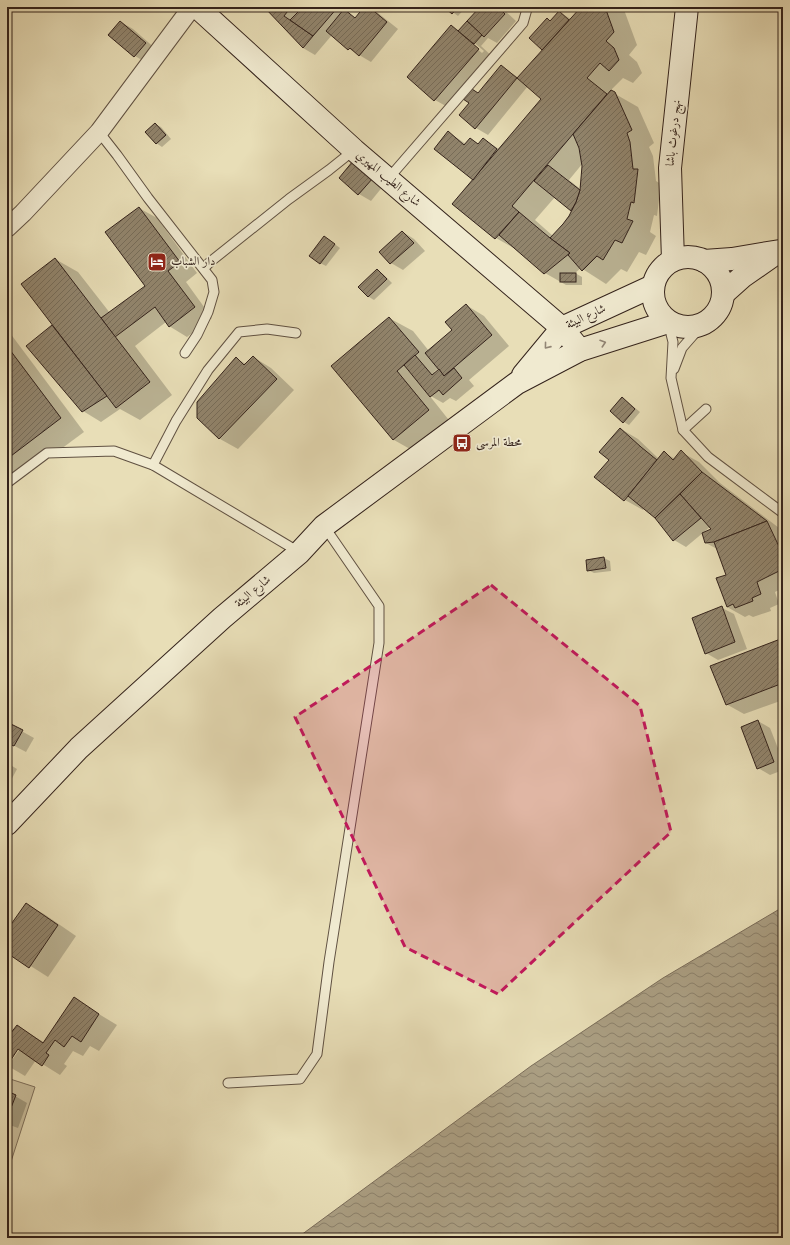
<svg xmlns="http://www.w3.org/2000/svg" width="790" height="1245" font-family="'Old Standard TT',Amiri,serif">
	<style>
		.pitch { fill: #c9be9c; stroke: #7e705c }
		.water { fill: url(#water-waves); stroke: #7a6c59 }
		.shadow { fill: #0003; fill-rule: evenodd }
		.building { fill: url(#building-hatch); stroke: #33221b }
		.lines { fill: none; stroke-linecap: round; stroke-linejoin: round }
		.lane-casing { stroke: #605142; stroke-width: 11 }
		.street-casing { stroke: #605142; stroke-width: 20 }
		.secondary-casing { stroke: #33221b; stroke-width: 24 }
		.lane { stroke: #f0ead0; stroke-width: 9 }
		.street { stroke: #f0ead0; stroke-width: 18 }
		.secondary { stroke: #f0ead0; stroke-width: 22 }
		.oneway { stroke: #928676 }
		.marked { fill: #c2185b; fill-opacity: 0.2; stroke: #c2185b; stroke-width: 3; stroke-dasharray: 8 5; stroke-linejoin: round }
		.labels { text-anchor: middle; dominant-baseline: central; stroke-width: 3.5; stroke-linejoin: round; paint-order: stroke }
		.street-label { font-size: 12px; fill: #33221b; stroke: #f0ead0 }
		.poi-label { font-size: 12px; fill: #33221b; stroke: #f0ead0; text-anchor: start }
	</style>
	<defs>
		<pattern id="water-waves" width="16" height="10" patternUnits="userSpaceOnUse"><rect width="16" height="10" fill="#aa9e82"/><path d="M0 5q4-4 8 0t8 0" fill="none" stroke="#8b806a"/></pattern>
		<pattern id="building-hatch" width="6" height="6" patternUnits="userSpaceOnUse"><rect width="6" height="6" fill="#91846c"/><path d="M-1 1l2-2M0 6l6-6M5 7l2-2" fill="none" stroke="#776c58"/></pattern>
	</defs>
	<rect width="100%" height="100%" fill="#e8deb7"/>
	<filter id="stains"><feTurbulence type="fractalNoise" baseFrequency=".005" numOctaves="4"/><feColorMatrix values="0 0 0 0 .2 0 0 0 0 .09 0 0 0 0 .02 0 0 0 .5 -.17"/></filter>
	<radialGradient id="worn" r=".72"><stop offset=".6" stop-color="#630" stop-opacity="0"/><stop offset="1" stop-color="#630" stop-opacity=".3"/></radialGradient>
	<!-- pitch -->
	<polygon class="pitch" points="7,1078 35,1087 7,1174"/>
	<!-- water -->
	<polygon class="water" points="783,907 783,1238 297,1238 531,1066 663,978"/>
	<!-- shadow -->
	<g class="shadow">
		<polygon points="265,7 341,7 346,12 356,18 365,7 368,7 378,13 398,29 371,62 349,49 332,35 315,55 303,48"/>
		<polygon points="446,7 466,7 458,16"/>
		<path d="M482,7h19l15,14 -19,22 -9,-5 -7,8 15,14 -25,29 7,5 23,-28 18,12 25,-28 -2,-1 5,-30 4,2 8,-9 12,7 11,-12h41l14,38 -8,10 8,7 5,11 -9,10 -10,-5 -13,13 28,16 16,36 -5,4 4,9 3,25 5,3 -4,32 -3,-1 -4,17 6,4 -10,19 -7,-3 -12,20 -6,-3 -15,15 -25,-16 -6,5 7,4v8h-16l-21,-12 -26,-22 -23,-13 -22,-59 -26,-47 18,12 4,-5 9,5 4,-5 16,10 43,-50 -14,-13 -40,49 -12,-7 -6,-25 -7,-5 -10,12 -18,-10 -27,-23 44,-51 8,5zM466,36l18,15 -2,2 -16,-14zM583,163l-1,23 -9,24h-2l1,1 -8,13 -11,12 -18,-16 20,-23 16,13 8,-22 -10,-8z"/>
		<polygon points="121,22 133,29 157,50 147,63 135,56 110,35"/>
		<polygon points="155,124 161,127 171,139 162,147 156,143"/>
		<polygon points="365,169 384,185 371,201 359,194 340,178"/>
		<polygon points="139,208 157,218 197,273 186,282 212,318 187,337 169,326 166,322 135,346 172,395 140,420 120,409 101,422 83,411 52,326 56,328 55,259 78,272 110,313 146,286"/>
		<polygon points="403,232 414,239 425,251 403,270 391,263 381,252"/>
		<polygon points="329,240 340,248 326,266 320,263"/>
		<polygon points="377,270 383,274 392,283 374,300 369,297 360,287"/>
		<path d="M466,305l18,11 25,30 -40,34 5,6 -18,15 -6,-3 -7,5 -14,-8 23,29 -35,29 -23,-13 -62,-74 57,-48 24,13 16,20 24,-21zM440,367l-1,4 -3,2 -2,-1z"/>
		<polygon points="7,329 84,432 7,489"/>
		<polygon points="253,357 271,368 294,390 238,449 220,439 198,418 236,358 246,364"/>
		<polygon points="622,398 628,402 640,412 629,425 624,422"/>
		<polygon points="621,429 638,439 659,459 664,452 675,459 681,452 699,462 720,483 783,531 783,588 775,592 779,604 770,608 771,611 753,617 749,615 745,617 727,607 727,575 717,549 706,543 712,530 710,527 686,547 674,540 656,518 644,508 643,510 625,500 595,477 610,460"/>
		<polygon points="604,558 610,561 611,571 594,573 588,570"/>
		<polygon points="722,608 734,614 747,649 718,660 706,653"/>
		<polygon points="783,639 783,700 744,714 726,704"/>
		<polygon points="758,721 770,728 783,761 783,770 770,775 758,768"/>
		<polygon points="7,723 34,738 26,752 7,742"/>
		<polygon points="7,763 17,769 8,786 7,785"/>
		<polygon points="26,904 44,914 76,936 48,977 7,951 7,932"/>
		<polygon points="74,999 117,1025 99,1051 90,1046 83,1056 73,1051 64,1064 67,1066 60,1075 36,1060 25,1076 8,1066 19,1050 16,1050 7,1064 7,1040 17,1026 45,1043"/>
		<polygon points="7,1093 15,1096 27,1103 18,1128 7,1124"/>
	</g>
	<!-- building -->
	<g class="building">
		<polygon points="264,7 291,7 284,16 313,36 303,48"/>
		<polygon points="303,7 338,7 313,36 290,20"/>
		<polygon points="364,7 369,7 387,22 359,56 350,48 348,50 326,31 344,9 355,18"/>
		<polygon points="444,7 458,7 452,14"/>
		<polygon points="480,7 498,7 505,14 484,37 467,21"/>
		<polygon points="581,7 605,7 614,32 606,41 614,48 619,60 609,71 600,63 587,78 607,94 512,206 519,212 495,239 452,204 541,99 517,78"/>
		<polygon points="559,11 569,20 542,50 529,38 547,18 550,21"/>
		<polygon points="120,21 146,43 134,57 108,35"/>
		<polygon points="467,21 482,35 474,44 458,31"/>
		<polygon points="451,25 479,49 434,101 407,77"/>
		<polygon points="501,65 517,78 475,129 459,115 469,103 463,99 472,89 478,93"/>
		<polygon points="611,90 615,92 632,130 627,133 630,142 633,169 638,169 634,203 631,202 627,219 633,221 622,243 615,240 603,260 597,256 582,271 568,255 570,253 550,238 563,224 569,216 576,202 580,190 582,166 579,148 573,134"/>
		<polygon points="155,123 166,135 156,144 145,132"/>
		<polygon points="448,131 464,145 470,138 478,144 483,138 497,149 473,180 434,149"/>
		<polygon points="353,161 373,178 358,195 339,178"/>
		<polygon points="548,165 580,190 576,202 571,211 534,181"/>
		<polygon points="139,207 180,262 168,271 195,307 169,327 155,307 115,337 101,318 145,286 105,232"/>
		<polygon points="519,212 550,238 570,253 544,274 499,235"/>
		<polygon points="402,231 414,243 390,264 379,252"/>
		<polygon points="324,236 335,244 320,264 309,256"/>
		<polygon points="55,258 150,382 116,408 21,284"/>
		<polygon points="377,269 387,279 368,297 358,287"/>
		<rect x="560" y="273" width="16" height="9"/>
		<polygon points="466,304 492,335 444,376 425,353 452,330 445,322"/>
		<polygon points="389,317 419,352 397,371 429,410 393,440 331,366"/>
		<polygon points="52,325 107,396 82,412 26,346"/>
		<polygon points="7,346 61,418 7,459"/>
		<polygon points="415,355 432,375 439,369 444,376 454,368 462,378 443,395 439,390 430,397 404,365"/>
		<polygon points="253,356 277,379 219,439 197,418 197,402 236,357 244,365"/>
		<polygon points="622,397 635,409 623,423 610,411"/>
		<polygon points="620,428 641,447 657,460 624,501 594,477 609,460 599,452"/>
		<polygon points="681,450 702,472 655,518 628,496 664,451 673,460"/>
		<polygon points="702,472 767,521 714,542 705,543 702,533 711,529 680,494"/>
		<polygon points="680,494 701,518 673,541 655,518"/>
		<polygon points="767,521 783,555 783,569 757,582 761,594 752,598 753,601 735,608 733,604 727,607 716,578 726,575 714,542"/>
		<polygon points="604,557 606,568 587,571 586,560"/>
		<polygon points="722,606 735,642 705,654 692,618"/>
		<polygon points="783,638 783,683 726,705 710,666"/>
		<polygon points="758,720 774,762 757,769 741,727"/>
		<polygon points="7,722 23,730 14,746 7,743"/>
		<polygon points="26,903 58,925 29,968 7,953 7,930"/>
		<polygon points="74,997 99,1014 81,1042 72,1036 64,1047 55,1040 46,1053 49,1055 42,1066 18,1049 7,1066 7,1038 17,1025 43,1043"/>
		<polygon points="7,1091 16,1095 7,1118"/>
	</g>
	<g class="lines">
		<defs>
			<g id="lane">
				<polyline points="99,132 117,155 148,198 212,280 214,292 208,312 197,335 185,353"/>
				<polyline points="388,179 523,23 527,9 526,7"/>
				<polyline points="204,268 210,262 289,199 329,170 354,150"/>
				<polyline points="668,322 673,342 671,378 683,430 708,457 783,513"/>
				<polyline points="674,369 682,348 703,324"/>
				<polyline points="683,430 706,409"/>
				<polyline points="153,465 176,421 208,370 239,332 267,329 296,333"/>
				<polyline points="7,483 47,453 114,451 153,465 299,552"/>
				<polyline points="228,1083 300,1079 317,1054 329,962 379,643 379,606 324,526"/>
			</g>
			<polyline id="street" points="7,228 23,213 99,132 192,7"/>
			<g id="secondary">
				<polyline points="197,7 354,150 562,328 580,350"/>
				<circle cx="688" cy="292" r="35"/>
				<polyline points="673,260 670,168 687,7"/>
				<polyline points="704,261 732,259 780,251"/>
				<polyline points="723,294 742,277 775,254"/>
				<polyline points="523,375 562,328 653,286"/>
				<polyline points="7,824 79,748 222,618 299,553 324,526 517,383 580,350 668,322"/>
			</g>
		</defs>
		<!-- lane casing -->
		<use href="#lane" class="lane-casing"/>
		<!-- street casing -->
		<use href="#street" class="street-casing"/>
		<!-- secondary casing -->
		<use href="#secondary" class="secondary-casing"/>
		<!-- lane -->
		<use href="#lane" class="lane"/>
		<!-- street -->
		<use href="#street" class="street"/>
		<!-- secondary -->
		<use href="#secondary" class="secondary"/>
	</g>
	<!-- one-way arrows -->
	<defs><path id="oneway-chevron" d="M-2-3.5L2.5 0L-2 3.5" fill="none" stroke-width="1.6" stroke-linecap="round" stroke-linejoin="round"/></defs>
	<g class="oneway">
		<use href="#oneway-chevron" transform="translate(603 343) rotate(-18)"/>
		<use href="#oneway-chevron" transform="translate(547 346) rotate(129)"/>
	</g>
	<!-- marked area -->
	<path class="marked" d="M491,585l149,121 31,126 -173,162 -93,-47 -110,-230z"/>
	<!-- icons -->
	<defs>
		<symbol id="hotel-square" viewBox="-11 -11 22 22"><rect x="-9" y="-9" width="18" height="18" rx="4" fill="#8f2418" stroke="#f0ead0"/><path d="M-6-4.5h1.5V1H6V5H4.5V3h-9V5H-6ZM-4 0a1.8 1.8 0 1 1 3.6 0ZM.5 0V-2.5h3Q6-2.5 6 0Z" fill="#fff"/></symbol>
		<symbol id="bus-square" viewBox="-11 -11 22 22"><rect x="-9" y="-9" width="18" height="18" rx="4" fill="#8f2418" stroke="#f0ead0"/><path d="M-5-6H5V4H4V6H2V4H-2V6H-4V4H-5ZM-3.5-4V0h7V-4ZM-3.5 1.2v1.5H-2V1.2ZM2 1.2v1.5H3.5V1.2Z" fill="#fff"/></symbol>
	</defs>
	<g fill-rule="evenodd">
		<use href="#hotel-square" x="146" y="251" width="22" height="22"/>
		<use href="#bus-square" x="451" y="432" width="22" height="22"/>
	</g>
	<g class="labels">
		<!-- street labels -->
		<g class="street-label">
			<text transform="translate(674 133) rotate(-84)">نهج درغوث باشا</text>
			<text transform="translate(388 179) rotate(40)">شارع الطيب المهيري</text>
			<text transform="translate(586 317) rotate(-25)">شارع البيئة</text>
			<text transform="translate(253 592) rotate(-40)">شارع البيئة</text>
		</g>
		<!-- poi labels -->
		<g class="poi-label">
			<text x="171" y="262">دار الشباب</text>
			<text x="476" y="443">محطة المرسى</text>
		</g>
	</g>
	<!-- margin -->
	<rect width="790" height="1245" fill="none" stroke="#e8deb7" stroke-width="24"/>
	<rect x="8" y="8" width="774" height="1229" fill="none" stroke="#33221b" stroke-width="2"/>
	<rect x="12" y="12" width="766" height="1221" fill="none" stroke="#33221b"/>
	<rect width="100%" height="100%" filter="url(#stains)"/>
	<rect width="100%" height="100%" fill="url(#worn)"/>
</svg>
